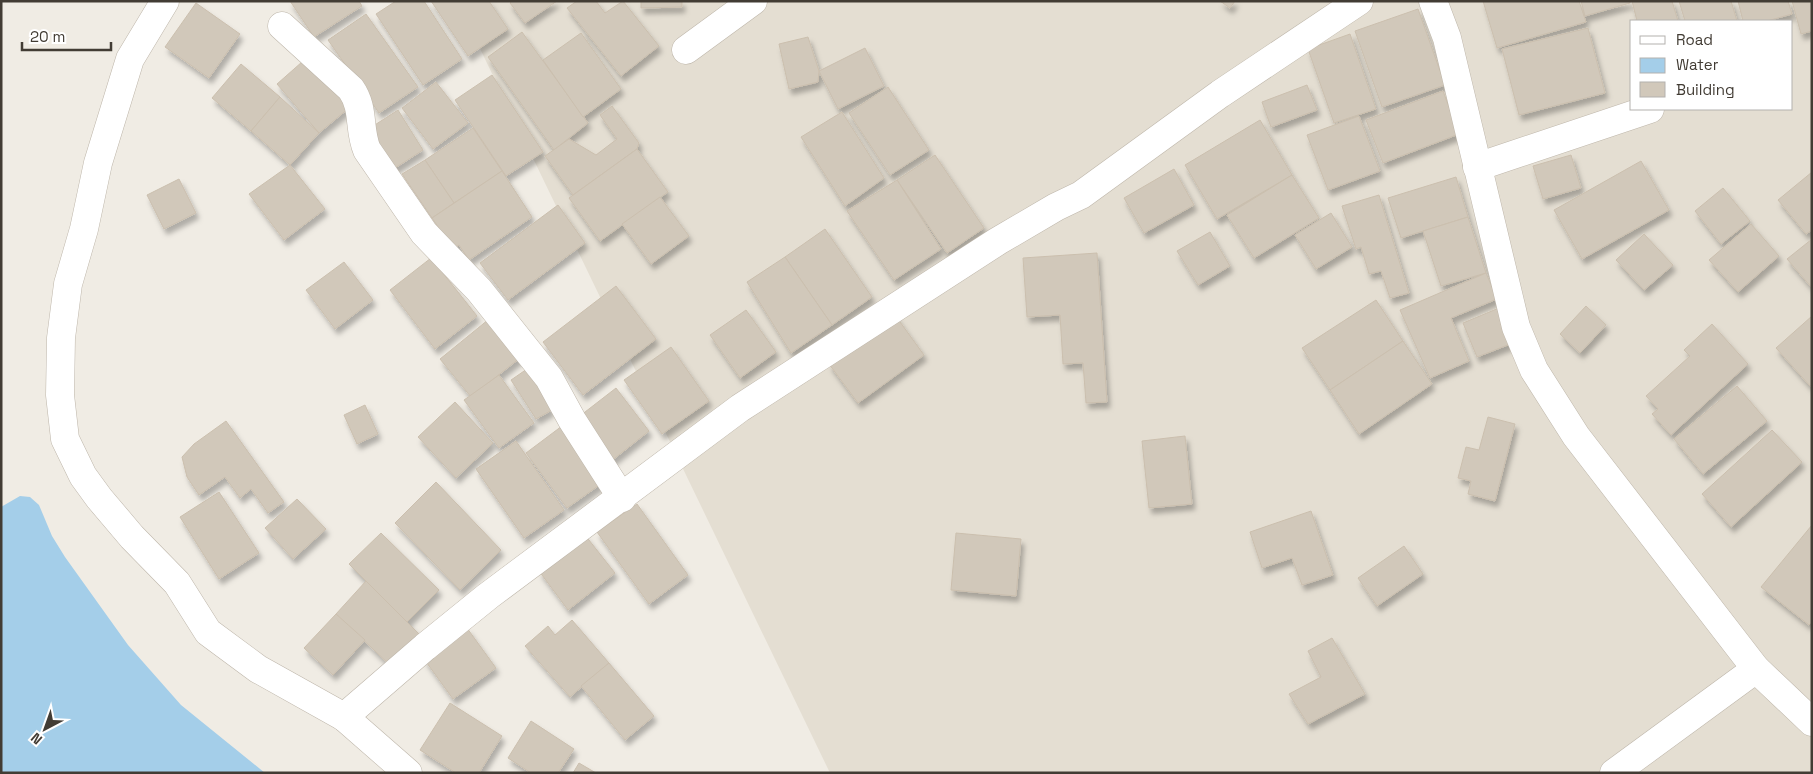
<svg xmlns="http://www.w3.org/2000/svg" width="1813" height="774" font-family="'Space Grotesk',sans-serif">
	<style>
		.residential { fill: #e4ded2; fill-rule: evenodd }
		.water { fill: #a4cee9 }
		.building { fill: #d1c8ba; stroke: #cbbfae; filter: url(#shadow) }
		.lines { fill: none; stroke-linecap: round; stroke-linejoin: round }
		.minor-casing { stroke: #beb6aa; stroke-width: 29 }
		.minor { stroke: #fff; stroke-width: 28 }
	</style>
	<defs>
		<filter id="shadow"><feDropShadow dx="3" dy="5.5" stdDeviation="2.5" flood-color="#0004"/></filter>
	</defs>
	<rect width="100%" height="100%" fill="#f0ece4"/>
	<!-- residential -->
	<path class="residential" d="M457,1h1355v772h-982zM1632,21h160v88h-160z"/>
	<!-- water -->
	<polygon class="water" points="20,496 30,497 39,505 52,536 65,557 128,645 181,705 265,773 1,773 1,507"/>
	<!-- building -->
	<g class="building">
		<polygon points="290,1 359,1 362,6 314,37"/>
		<polygon points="396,1 424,1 462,59 423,85 376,14"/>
		<polygon points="431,1 489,1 508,29 468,56"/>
		<polygon points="512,1 557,1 525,23 510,3"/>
		<polygon points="577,1 596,1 605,13 623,1 659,46 621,76 567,8"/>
		<polygon points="641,1 682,1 682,7 641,8"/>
		<polygon points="1220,1 1235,1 1230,8"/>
		<polygon points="1483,1 1579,1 1586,22 1497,48"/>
		<polygon points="1581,1 1630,1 1630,3 1585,16"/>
		<polygon points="1632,1 1672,1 1678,21 1637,21"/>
		<polygon points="1679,1 1731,1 1737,21 1685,21"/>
		<polygon points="1738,1 1788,1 1792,14 1767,21 1743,21"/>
		<polygon points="1792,1 1812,1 1812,31 1801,34"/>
		<polygon points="196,3 240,34 209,78 165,47"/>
		<polygon points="1418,9 1445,85 1382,107 1355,31"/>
		<polygon points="366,14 418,87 379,113 328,40"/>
		<polygon points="1588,28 1605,93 1519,115 1502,49"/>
		<polygon points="522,32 588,123 554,150 488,57"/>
		<polygon points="581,33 621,89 583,117 543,60"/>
		<polygon points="1350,34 1376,109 1334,123 1308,49"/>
		<polygon points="808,37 819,71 818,82 789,89 779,44"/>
		<polygon points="865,48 884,86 838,109 819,71"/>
		<polygon points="311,54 355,103 319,133 277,84"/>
		<polygon points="241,64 280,97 251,131 212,98"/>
		<polygon points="492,75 543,152 506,176 455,100"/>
		<polygon points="436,82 468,123 433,149 402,108"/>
		<polygon points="1307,85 1317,110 1271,127 1262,102"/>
		<polygon points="888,87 929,150 890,175 849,113"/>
		<polygon points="1443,91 1459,134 1383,163 1366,120"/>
		<polygon points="280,97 319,133 290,165 251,131"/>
		<polygon points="612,106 639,143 637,149 573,195 545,156 569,139 596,155 617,139 600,115"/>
		<polygon points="398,110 423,150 392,170 367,130"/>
		<polygon points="842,112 884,178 845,206 801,137"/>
		<polygon points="1359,116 1380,171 1328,190 1307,135"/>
		<polygon points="1260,120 1292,175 1217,219 1185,165"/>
		<polygon points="473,128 502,171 454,203 425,160"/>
		<polygon points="637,149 668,192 600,241 569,198"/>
		<polygon points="935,155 984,228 947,253 897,180"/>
		<polygon points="1571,155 1581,188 1543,199 1533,166"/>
		<polygon points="425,160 454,203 432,218 402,174"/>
		<polygon points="1641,161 1669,210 1582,259 1554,210"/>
		<polygon points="290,165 325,209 284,240 249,194"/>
		<polygon points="1174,169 1194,205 1144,233 1124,198"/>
		<polygon points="502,171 532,217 469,260 459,245 453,249 432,218"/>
		<polygon points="1812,172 1812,230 1806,234 1778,200"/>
		<polygon points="1292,175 1319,218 1254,258 1227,215"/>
		<polygon points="1456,177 1468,217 1401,238 1388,198"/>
		<polygon points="179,179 196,213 164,229 147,195"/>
		<polygon points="897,180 941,249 894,280 847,211"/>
		<polygon points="1723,188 1750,221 1721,244 1695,211"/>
		<polygon points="1379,195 1409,293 1390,298 1381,271 1369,274 1361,247 1356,249 1342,206"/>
		<polygon points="660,197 689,236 651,264 622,224"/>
		<polygon points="558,205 585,243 508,300 480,263"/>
		<polygon points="1331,213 1352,247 1316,269 1295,235"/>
		<polygon points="1468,217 1486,273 1441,286 1423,231"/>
		<polygon points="1751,224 1779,256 1738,292 1709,260"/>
		<polygon points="825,229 872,297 832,325 785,257"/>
		<polygon points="1210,232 1230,266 1198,285 1177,251"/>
		<polygon points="1644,234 1673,265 1644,290 1616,260"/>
		<polygon points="1812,239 1812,288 1787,259"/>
		<polygon points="1097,253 1107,402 1086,403 1083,363 1063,364 1060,315 1027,317 1023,258"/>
		<polygon points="785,257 832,325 791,353 747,282"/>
		<polygon points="431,258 477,316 435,349 390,290"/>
		<polygon points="344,262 373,300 335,329 306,290"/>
		<polygon points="1486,273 1497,299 1451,318 1469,361 1430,378 1400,310"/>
		<polygon points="616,286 656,339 583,395 543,342"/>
		<polygon points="1376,300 1403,341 1330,390 1302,348"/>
		<polygon points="1586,306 1606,325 1580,353 1560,334"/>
		<polygon points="1499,308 1513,343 1477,357 1463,323"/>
		<polygon points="746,310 776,352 740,378 710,335"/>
		<polygon points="494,315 525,354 471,397 440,359"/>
		<polygon points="895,315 924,355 858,403 829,364"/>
		<polygon points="1812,316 1812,385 1810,386 1776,348"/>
		<polygon points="1712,324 1748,364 1671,435 1652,414 1658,409 1646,396 1690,356 1684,350"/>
		<polygon points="1403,341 1432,384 1359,434 1330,390"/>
		<polygon points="671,347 709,401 662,434 624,380"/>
		<polygon points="527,369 552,410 536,419 511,380"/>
		<polygon points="499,375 534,423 499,448 464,400"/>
		<polygon points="1737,386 1767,421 1703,474 1674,439"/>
		<polygon points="616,388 649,431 610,462 576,419"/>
		<polygon points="455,402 493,443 456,478 418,437"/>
		<polygon points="365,405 378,434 357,444 344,415"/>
		<polygon points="1488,417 1515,424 1495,501 1468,494 1471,481 1458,478 1466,447 1479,450"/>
		<polygon points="226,421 284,502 268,513 251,489 240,498 225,477 199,495 187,477 182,457 194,444"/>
		<polygon points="566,423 608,479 567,508 526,453"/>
		<polygon points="1772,430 1802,462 1731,527 1702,494"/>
		<polygon points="1185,436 1192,504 1149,508 1142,441"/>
		<polygon points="516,441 564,510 524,538 476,469"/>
		<polygon points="436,482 501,550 460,590 395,523"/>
		<polygon points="219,492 259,553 219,579 180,517"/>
		<polygon points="297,499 326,529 293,559 265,528"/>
		<polygon points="637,504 688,575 649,604 597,532"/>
		<polygon points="1311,511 1333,575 1302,585 1292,558 1262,568 1250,532"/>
		<polygon points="1812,525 1812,622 1809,625 1761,587"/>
		<polygon points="381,533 439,590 407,622 349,564"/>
		<polygon points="956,533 1021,539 1016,596 951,590"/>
		<polygon points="585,535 615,573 568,610 539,571"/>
		<polygon points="1404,546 1423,574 1377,606 1358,578"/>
		<polygon points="366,581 424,639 394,669 336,614"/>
		<polygon points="336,614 365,640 333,675 304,648"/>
		<polygon points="572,620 609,663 570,697 525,646 548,626 555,635"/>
		<polygon points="467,628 496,668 453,699 424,659"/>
		<polygon points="1332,638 1365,694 1308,724 1289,694 1321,677 1308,651"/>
		<polygon points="609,663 654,716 625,740 581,686"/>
		<polygon points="450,703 502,736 479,773 456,773 420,750"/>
		<polygon points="531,721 574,749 558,773 531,773 508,758"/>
		<polygon points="579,763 596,773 573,773"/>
	</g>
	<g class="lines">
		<defs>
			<g id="minor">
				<polyline points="165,1 130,59 98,163 84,229 68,284 61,338 60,395 65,439 83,476 99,498 132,537 177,583 208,632 258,669 344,717 408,773"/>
				<polyline points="1433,1 1447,38 1516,327 1534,370 1576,436 1756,669 1812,722"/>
				<path d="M282,26l69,63c14,20 7,40 16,61l57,83 55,57 70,88 23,42 50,78"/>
				<polyline points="686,50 753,1"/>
				<polyline points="1477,167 1650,109"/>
				<polyline points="344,717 425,647 488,596 740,408 998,241 1056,207 1081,195 1220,94 1359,1"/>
				<polyline points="1614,773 1756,669"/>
			</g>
		</defs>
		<!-- minor casing -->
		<use href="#minor" class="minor-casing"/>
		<!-- minor -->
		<use href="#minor" class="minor"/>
	</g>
	<!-- border -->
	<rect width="1813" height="774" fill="none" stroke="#423c34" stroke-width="5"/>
	<!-- legend -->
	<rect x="1630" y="20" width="162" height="90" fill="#ffffff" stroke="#b3b1ae"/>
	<rect x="1640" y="36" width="25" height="8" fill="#ffffff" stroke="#b3b1ae"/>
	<text x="1676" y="45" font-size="15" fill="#423c34">Road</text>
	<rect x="1640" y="58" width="25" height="15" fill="#a4cee9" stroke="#b3b1ae"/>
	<text x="1676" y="70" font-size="15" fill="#423c34">Water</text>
	<rect x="1640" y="82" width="25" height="15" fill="#d1c8ba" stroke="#b3b1ae"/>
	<text x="1676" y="95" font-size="15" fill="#423c34">Building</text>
	<!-- north arrow -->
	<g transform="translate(45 729) rotate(221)" stroke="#ffffff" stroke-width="4" paint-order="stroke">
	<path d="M0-4L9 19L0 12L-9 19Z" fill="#423c34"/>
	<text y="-8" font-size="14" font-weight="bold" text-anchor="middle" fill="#423c34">N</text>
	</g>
	<!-- scale -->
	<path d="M22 42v8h89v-8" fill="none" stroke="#423c34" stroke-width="2.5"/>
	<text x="30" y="42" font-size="15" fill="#423c34" stroke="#ffffff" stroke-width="4" paint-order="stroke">20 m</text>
</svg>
